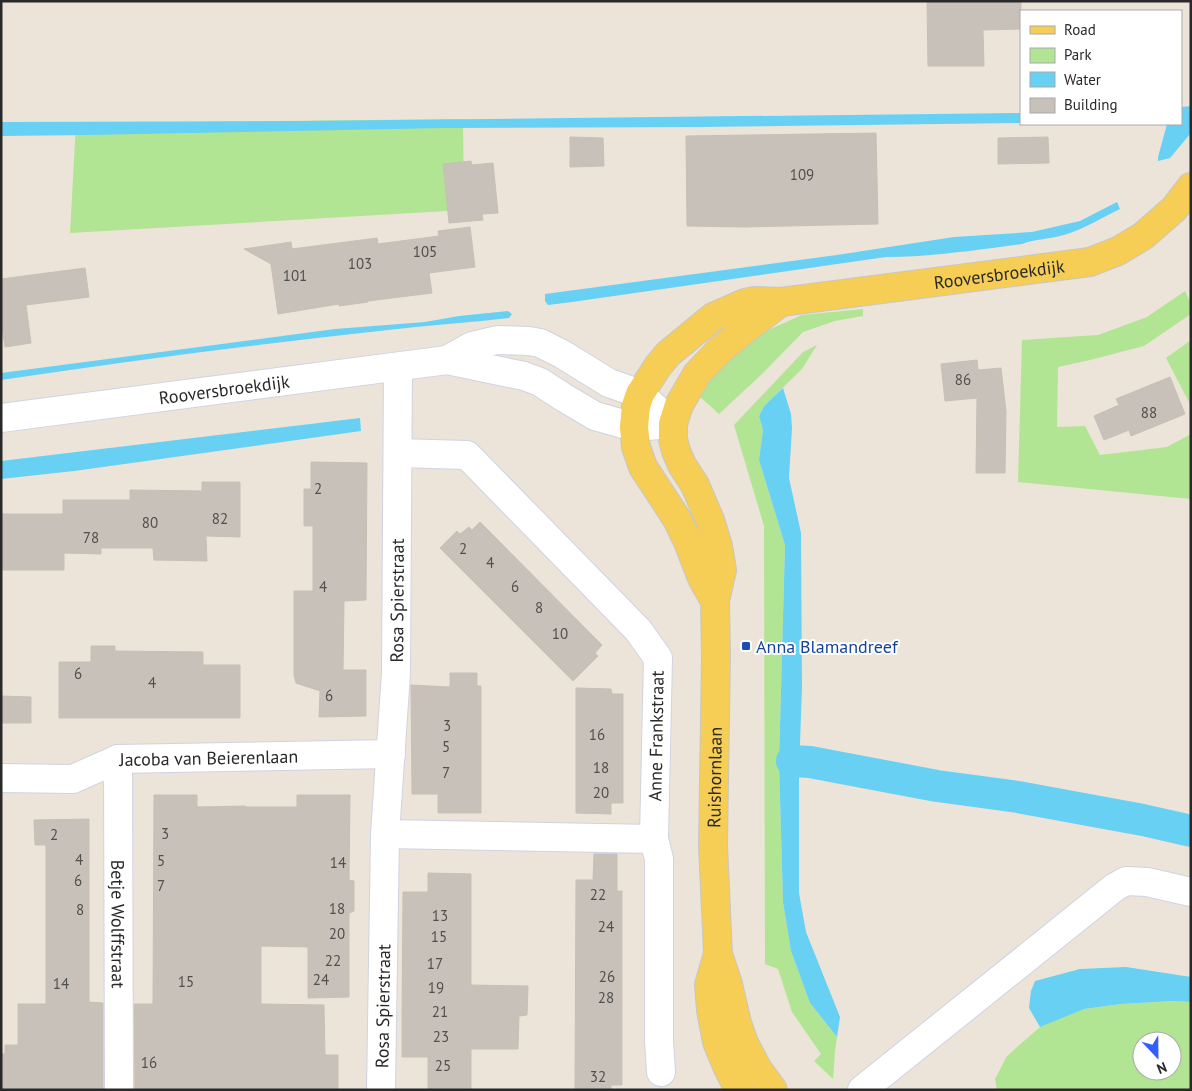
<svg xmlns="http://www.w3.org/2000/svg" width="1192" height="1091" font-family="'PT Sans',sans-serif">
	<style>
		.green { fill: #b1e593; fill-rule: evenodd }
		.water { fill: #67d0f3 }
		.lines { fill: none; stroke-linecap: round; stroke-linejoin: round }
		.canal { stroke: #67d0f3; stroke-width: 32 }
		.building { fill: #c7c1b9; stroke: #c7c0b3 }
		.minor-casing { stroke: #cfd3e2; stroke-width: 30 }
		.major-casing { stroke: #c7c7c7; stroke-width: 30 }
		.minor { stroke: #fff; stroke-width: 28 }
		.major { stroke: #f6cd55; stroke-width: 28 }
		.transit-dot { fill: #1a4fb4; stroke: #fff; stroke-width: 2 }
		.labels { text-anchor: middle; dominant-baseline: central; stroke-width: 4; stroke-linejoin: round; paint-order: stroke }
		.number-label { font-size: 15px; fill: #504f4d }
		.street-label { font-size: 18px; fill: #292929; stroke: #fff }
		.transit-label { font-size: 18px; fill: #164399; stroke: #fff; text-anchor: start }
	</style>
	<rect width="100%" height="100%" fill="#ece4d9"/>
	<!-- green -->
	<g class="green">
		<polygon points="463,119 464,210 70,233 76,123"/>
		<polygon points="1185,291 1191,304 1191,314 1144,346 1090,360 1058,367 1057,427 1085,426 1100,455 1167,447 1191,434 1191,499 1018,482 1022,340 1098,335 1147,317"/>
		<polygon points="863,309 863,316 835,321 803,332 762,374 719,414 699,396 710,376 755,336 802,315"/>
		<polygon points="1191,340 1191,406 1166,358"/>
		<polygon points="817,345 802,369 764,406 759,416 763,430 759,460 785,545 779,763 783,902 791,951 810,1003 837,1037 835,1051 833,1079 814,1061 821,1054 792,1012 778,969 765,964 764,526 734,425 803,352"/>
		<path d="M1175,1001l16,1v88h-194l-2,-11 12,-23 33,-29 24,-11 20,-7 37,-5zM1142,1041h30v30h-30z"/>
	</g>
	<!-- water -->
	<g class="water">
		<polygon points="1191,106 1191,133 1170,158 1158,161 1158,157 1167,124 1181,124 1181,107"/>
		<polygon points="1021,113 1021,123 700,127 444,128 88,135 1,136 1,122 304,121"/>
		<path d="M1117,202l3,7c-17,8 -38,21 -56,26 -14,4 -29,4 -42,9 -46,6 -90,13 -136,13l-314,45 -24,3 -3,-4v-7l292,-39 117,-18 78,-5 48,-11z"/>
		<path d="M508,311l4,3 -3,4c-40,5 -81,7 -121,12 -129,14 -258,31 -387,50v-7l334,-44 90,-7 34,-6z"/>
		<polygon points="783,388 791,414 792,428 789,478 801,533 802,687 799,772 799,893 806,932 840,1017 837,1037 810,1003 791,951 783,902 779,763 785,545 759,460 763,430 759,416 764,406"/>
		<polygon points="360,418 361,431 74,471 1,479 1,461"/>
		<polygon points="1126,967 1191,977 1191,1002 1174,1001 1121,1004 1084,1009 1040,1027 1029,1008 1031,991 1035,981 1080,969"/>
	</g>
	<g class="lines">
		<!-- canal -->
		<polyline class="canal" points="792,761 810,762 937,786 1018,797 1143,820 1191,831"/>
	</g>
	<!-- building -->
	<g class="building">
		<polygon points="927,1 1021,1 1021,29 983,30 984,66 928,66"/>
		<polygon points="876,133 878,224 745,227 687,226 686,136"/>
		<polygon points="570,137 603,138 604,166 570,167"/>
		<polygon points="1048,137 1049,163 998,164 998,138"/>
		<polygon points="471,161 472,165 493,163 498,213 482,214 483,220 449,223 443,164"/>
		<polygon points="470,227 475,267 429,273 432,293 368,301 368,302 339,306 339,304 278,314 271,264 244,249 291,242 292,249 377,238 378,244 439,236 438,231"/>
		<polygon points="85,268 89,297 26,305 31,343 5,347 1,320 1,279"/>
		<polygon points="977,360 978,370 1001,368 1006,411 1005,473 976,473 977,398 945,401 941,364"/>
		<polygon points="1170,377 1185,414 1131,436 1129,430 1104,440 1094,416 1119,405 1116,399"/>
		<polygon points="311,462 367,463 366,600 344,601 343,670 366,670 366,716 319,717 320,691 296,683 294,675 294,591 313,591 313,526 304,526 304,489 311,489"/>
		<polygon points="202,482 240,482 240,537 206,536 207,561 154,560 153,548 101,548 101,554 64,553 64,570 1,570 1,514 63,514 63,500 130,500 130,490 202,491"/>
		<polygon points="480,522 602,645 595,653 598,656 573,681 440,548 457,531 460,534 469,527 472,530"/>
		<polygon points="91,646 115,646 115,651 203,652 203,665 240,665 240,718 59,718 59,662 91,662"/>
		<polygon points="450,673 477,673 477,686 481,686 481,813 438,813 438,794 412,794 411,685 450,687"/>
		<polygon points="576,688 611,689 612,694 623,694 623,803 611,803 611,814 576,813"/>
		<polygon points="1,696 31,697 31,723 1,723"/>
		<polygon points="154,795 197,795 197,807 245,806 245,807 297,807 297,795 350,795 349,880 354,881 354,911 349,913 349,997 308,998 308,947 261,946 261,1004 324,1005 325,1055 338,1055 338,1090 135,1090 134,1004 153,1004"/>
		<polygon points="89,819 89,1002 103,1003 103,1090 1,1090 1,1054 5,1054 5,1045 18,1045 18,1004 46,1004 46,845 35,845 34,820"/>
		<polygon points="594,854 617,854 617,891 622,891 622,1085 611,1085 611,1090 575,1090 576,880 593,880"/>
		<polygon points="428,873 471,874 471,985 528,986 527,1015 519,1016 518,1049 471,1049 471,1090 428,1090 428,1057 402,1057 402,1019 403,892 428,892"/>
	</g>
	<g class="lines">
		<defs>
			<g id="minor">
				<polyline points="447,360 472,346 497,340 529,341 540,343 562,354 609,383 640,394 673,424"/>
				<path id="s1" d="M1,418l446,-58 77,16 16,6 23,15 32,19 39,11 39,-3"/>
				<polyline points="398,453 467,455 638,630 658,658 654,839 659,859 659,1041 661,1072"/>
				<path id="s2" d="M118,759l1,331"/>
				<path id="s3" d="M1,778l72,1 45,-20 273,-5"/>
				<polyline points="385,834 654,839"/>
				<path id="s4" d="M381,1090l4,-256 11,-161 2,-306"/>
				<polyline points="862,1090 1115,887 1126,881 1147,882 1191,892"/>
			</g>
			<g id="major">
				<path id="s5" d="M715,601l-13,-23 -14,-36 -11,-23 -34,-52 -7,-20 -2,-20 2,-21 4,-12 18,-28 10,-12 45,-37 32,-14 10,-2 26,1 309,-40 28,-11 25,-15 31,-27 17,-22"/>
				<polyline points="718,954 709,985 711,1010 717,1042 727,1066 739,1090"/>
				<path id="s6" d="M773,1090l-16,-22 -13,-25 -7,-20 -9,-39 -10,-30 -5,-109 3,-189 -1,-55 7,-31 -4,-24 -8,-26 -15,-35 -13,-20 -6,-14 -3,-12v-15l6,-19 18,-31 22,-23 25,-21 37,-28"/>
			</g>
		</defs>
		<!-- minor casing -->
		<use href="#minor" class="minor-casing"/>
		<!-- major casing -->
		<use href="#major" class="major-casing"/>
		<!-- minor -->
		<use href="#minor" class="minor"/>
		<!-- major -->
		<use href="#major" class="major"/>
	</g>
	<!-- markers -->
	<rect class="transit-dot" x="741" y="641" width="10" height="10" rx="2.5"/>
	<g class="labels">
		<!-- number labels -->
		<g class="number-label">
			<text x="802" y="174">109</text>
			<text x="425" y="251">105</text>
			<text x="360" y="263">103</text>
			<text x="295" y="275">101</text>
			<text x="963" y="379">86</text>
			<text x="1149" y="412">88</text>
			<text x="318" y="488">2</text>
			<text x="220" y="518">82</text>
			<text x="150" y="522">80</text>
			<text x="91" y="537">78</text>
			<text x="463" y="548">2</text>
			<text x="490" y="562">4</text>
			<text x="323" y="586">4</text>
			<text x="515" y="586">6</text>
			<text x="539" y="607">8</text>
			<text x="560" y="633">10</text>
			<text x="78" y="673">6</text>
			<text x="152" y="682">4</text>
			<text x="329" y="695">6</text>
			<text x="447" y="725">3</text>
			<text x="597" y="734">16</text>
			<text x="446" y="746">5</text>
			<text x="601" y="767">18</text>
			<text x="446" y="772">7</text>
			<text x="601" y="792">20</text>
			<text x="165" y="833">3</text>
			<text x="54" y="834">2</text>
			<text x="79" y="859">4</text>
			<text x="161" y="860">5</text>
			<text x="338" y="862">14</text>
			<text x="78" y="880">6</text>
			<text x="161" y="885">7</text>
			<text x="598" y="894">22</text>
			<text x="337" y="908">18</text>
			<text x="80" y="909">8</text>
			<text x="440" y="915">13</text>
			<text x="606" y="926">24</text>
			<text x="337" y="933">20</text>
			<text x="439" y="936">15</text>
			<text x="333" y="960">22</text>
			<text x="435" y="963">17</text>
			<text x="607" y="976">26</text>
			<text x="321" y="979">24</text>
			<text x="186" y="981">15</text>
			<text x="61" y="983">14</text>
			<text x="436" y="987">19</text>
			<text x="606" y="997">28</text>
			<text x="440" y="1011">21</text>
			<text x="441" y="1036">23</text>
			<text x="149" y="1062">16</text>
			<text x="443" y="1065">25</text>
			<text x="598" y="1076">32</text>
		</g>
		<!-- street labels -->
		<g class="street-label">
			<text stroke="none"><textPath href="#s5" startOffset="626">Rooversbroekdijk</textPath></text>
			<text stroke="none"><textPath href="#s1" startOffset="225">Rooversbroekdijk</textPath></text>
			<text stroke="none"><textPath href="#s4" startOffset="490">Rosa Spierstraat</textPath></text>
			<text transform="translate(656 736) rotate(-89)">Anne Frankstraat</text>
			<text stroke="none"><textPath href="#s3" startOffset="212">Jacoba van Beierenlaan</textPath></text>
			<text stroke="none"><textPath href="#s6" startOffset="325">Ruishornlaan</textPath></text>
			<text stroke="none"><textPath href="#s2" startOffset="165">Betje Wolffstraat</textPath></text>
			<text stroke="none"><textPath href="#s4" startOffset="84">Rosa Spierstraat</textPath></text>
		</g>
		<!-- transit labels -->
		<g class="transit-label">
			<text x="756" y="646">Anna Blamandreef</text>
		</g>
	</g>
	<!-- border -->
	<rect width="1192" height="1091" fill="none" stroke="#292929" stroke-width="5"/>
	<!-- legend -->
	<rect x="1020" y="10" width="162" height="115" fill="#ffffff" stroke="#a9a9a9"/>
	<rect x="1030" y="26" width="25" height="8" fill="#f6cd55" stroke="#a9a9a9"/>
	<text x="1064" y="35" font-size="15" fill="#292929">Road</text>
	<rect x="1030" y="48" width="25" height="15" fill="#b1e593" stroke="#a9a9a9"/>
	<text x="1064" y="60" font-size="15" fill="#292929">Park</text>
	<rect x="1030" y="72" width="25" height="15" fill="#67d0f3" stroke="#a9a9a9"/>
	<text x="1064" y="85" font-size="15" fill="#292929">Water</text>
	<rect x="1030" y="98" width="25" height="15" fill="#c7c1b9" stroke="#a9a9a9"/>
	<text x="1064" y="110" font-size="15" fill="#292929">Building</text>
	<!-- north arrow -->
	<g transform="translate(1157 1056) rotate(158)"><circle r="24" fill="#ffffff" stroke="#a9a9a9"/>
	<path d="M0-4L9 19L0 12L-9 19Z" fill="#335dff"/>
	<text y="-8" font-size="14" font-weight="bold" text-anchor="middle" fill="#292929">N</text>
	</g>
</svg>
